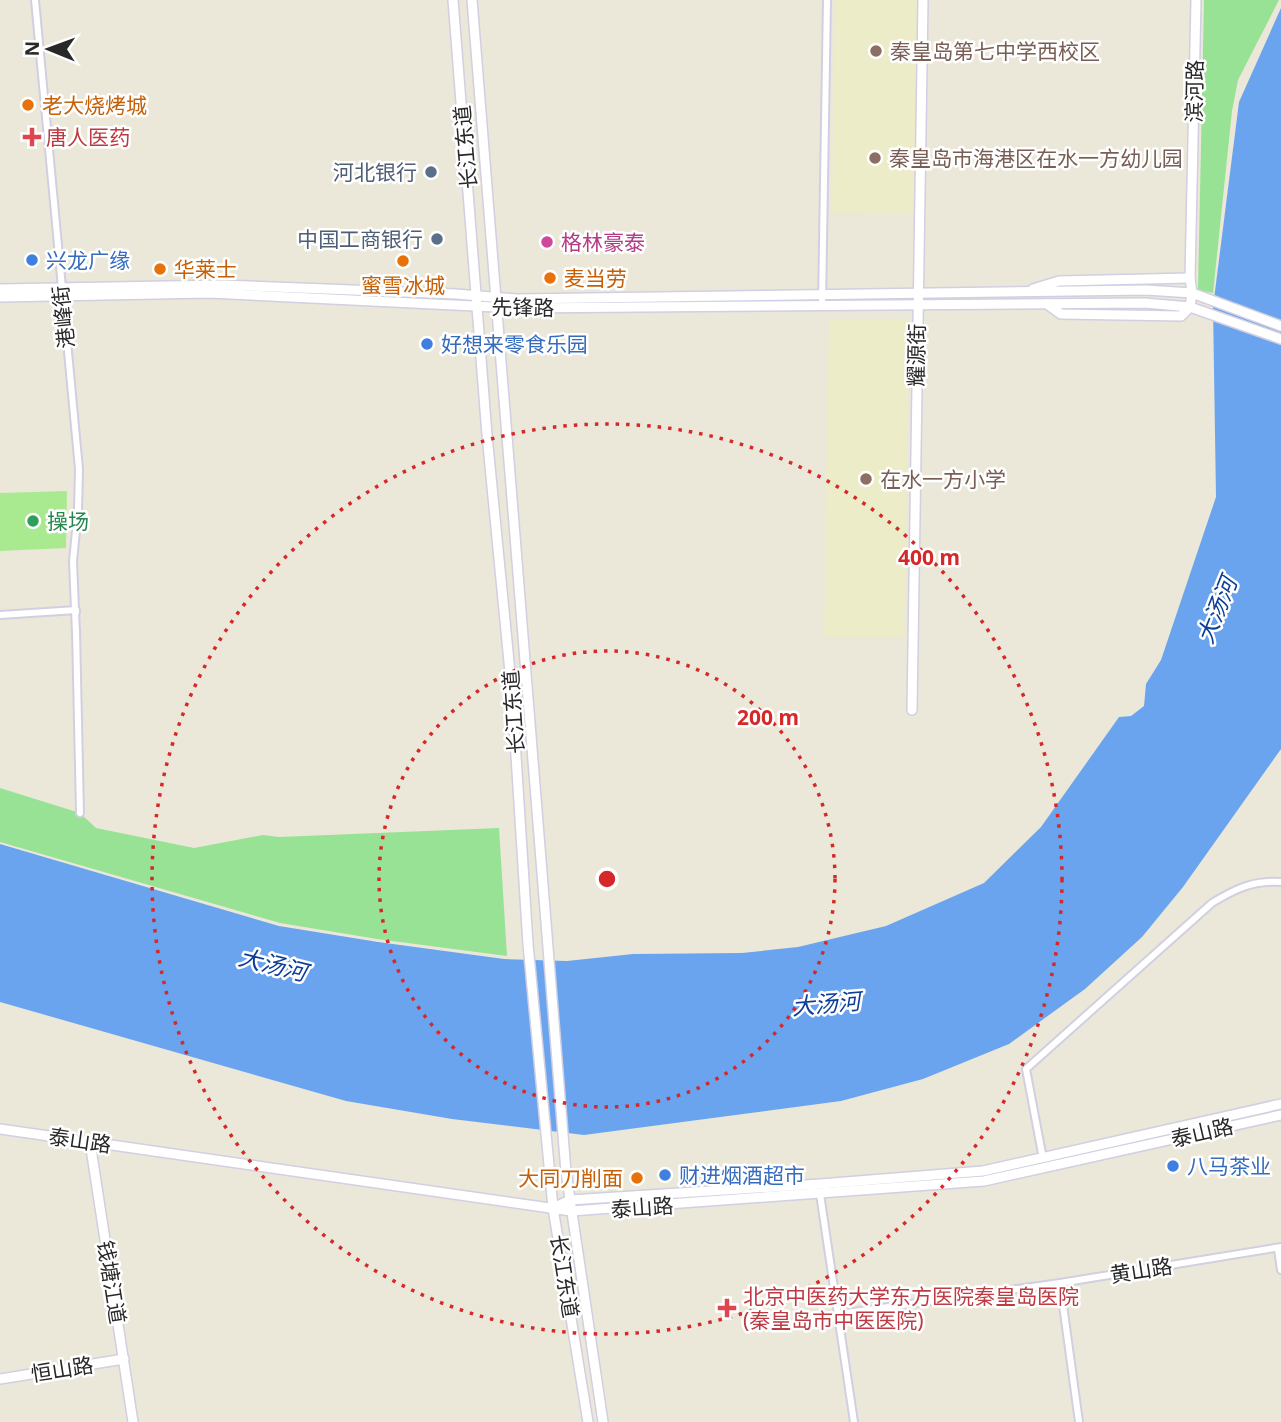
<svg xmlns="http://www.w3.org/2000/svg" width="1281" height="1422" font-family="'Noto Sans','Noto Sans SC',sans-serif">
	<style>
		.education { fill: #edecc8 }
		.green { fill: #98e295 }
		.pitch { fill: #a9ea90 }
		.water { fill: #6ba4ee }
		.lines { fill: none; stroke-linecap: round; stroke-linejoin: round }
		.street-casing { stroke: #d1cfe1; stroke-width: 10 }
		.secondary-casing { stroke: #d1cfe1; stroke-width: 12 }
		.street { stroke: #fff; stroke-width: 6 }
		.secondary { stroke: #fff; stroke-width: 9 }
		.ring { fill: none; stroke: #d62828; stroke-width: 3.5; stroke-dasharray: 3.5 7 }
		.education-dot { fill: #8d6e63; stroke: #fff; stroke-width: 2.5 }
		.food-dot { fill: #e8710a; stroke: #fff; stroke-width: 2.5 }
		.health-dot { fill: #e0444e; stroke: #fff; stroke-width: 2.5 }
		.service-dot { fill: #5c6f8a; stroke: #fff; stroke-width: 2.5 }
		.hotel-dot { fill: #d1479c; stroke: #fff; stroke-width: 2.5 }
		.shop-dot { fill: #3f7fe0; stroke: #fff; stroke-width: 2.5 }
		.leisure-dot { fill: #2e9e5b; stroke: #fff; stroke-width: 2.5 }
		.labels { text-anchor: middle; dominant-baseline: central; stroke-width: 5; stroke-linejoin: round; paint-order: stroke }
		.education-label { font-size: 21px; fill: #785e54; stroke: #fff; text-anchor: start }
		.street-label { font-size: 21px; fill: #282828; stroke: #fff }
		.food-label { font-size: 21px; fill: #c56008; stroke: #fff; text-anchor: start }
		.health-label { font-size: 21px; fill: #be3a42; stroke: #fff; text-anchor: start }
		.service-label { font-size: 21px; fill: #4e5e75; stroke: #fff; text-anchor: end }
		.hotel-label { font-size: 21px; fill: #b23c85; stroke: #fff; text-anchor: start }
		.shop-label { font-size: 21px; fill: #366cbe; stroke: #fff; text-anchor: start }
		.leisure-label { font-size: 21px; fill: #27864d; stroke: #fff; text-anchor: start }
		.water-label { font-size: 23px; font-style: italic; fill: #0d3e97; stroke: #fff }
		.centre { fill: #d62828; stroke: #fff; stroke-width: 3.5 }
		.ring-label { font-size: 21px; text-anchor: middle; font-weight: bold; fill: #d62828; stroke: #fff; stroke-width: 5; stroke-linejoin: round; paint-order: stroke }
	</style>
	<rect width="100%" height="100%" fill="#ebe8d9"/>
	<!-- education -->
	<g class="education">
		<polygon points="835,0 920,0 916,214 832,213"/>
		<polygon points="829,320 909,320 904,637 824,637"/>
	</g>
	<!-- green -->
	<g class="green">
		<polygon points="1204,0 1279,0 1238,80 1232,111 1213,293 1198,290"/>
		<polygon points="0,788 80,813 96,828 194,848 263,835 279,837 499,828 507,956 377,939 280,923 0,842"/>
	</g>
	<!-- pitch -->
	<polygon class="pitch" points="67,491 66,548 0,551 0,493"/>
	<!-- water -->
	<polygon class="water" points="1281,8 1281,749 1183,887 1142,937 1085,989 1009,1044 923,1079 841,1101 584,1135 452,1119 346,1101 0,1002 0,844 279,926 378,942 504,959 567,961 633,954 742,953 798,947 886,926 984,883 1041,827 1119,717 1131,716 1144,706 1146,684 1161,660 1216,497 1213,307 1239,102"/>
	<g class="lines">
		<defs>
			<g id="street">
				<polyline points="35,0 79,469 78,511 73,561 76,634"/>
				<polyline points="822,304 827,0"/>
				<polyline points="0,615 76,610 76,612"/>
				<polyline points="76,630 80,813"/>
				<path d="M1043,1159l-17,-90 186,-166c23,-14 41,-23 69,-21"/>
				<polyline points="820,1194 854,1422"/>
				<polyline points="1278,1249 1281,1270"/>
				<polyline points="1060,1283 1079,1422"/>
				<polyline points="839,1314 1060,1283 1281,1247"/>
			</g>
			<g id="secondary">
				<polyline points="453,0 487,435 512,693 528,944 547,1144 553,1208 588,1422"/>
				<polyline points="472,0 566,1172 603,1422"/>
				<polyline points="0,289 223,285 456,294 516,299 1146,290 1192,293 1281,326"/>
				<polyline points="1033,289 1059,281 1190,278"/>
				<polyline points="0,297 209,293 517,308 1145,303 1190,307 1281,339"/>
				<polyline points="1047,304 1061,314 1181,316 1190,307"/>
				<polyline points="1190,307 1192,293 1190,278 1196,0"/>
				<polyline points="912,710 923,0"/>
				<polyline points="0,1129 571,1211 984,1181 1281,1115"/>
				<polyline points="90,1142 133,1422"/>
				<polyline points="553,1208 570,1200 820,1184 983,1171 1281,1104"/>
				<polyline points="0,1379 124,1359"/>
			</g>
		</defs>
		<!-- street casing -->
		<use href="#street" class="street-casing"/>
		<!-- secondary casing -->
		<use href="#secondary" class="secondary-casing"/>
		<!-- street -->
		<use href="#street" class="street"/>
		<!-- secondary -->
		<use href="#secondary" class="secondary"/>
	</g>
	<!-- distance rings -->
	<g class="ring">
		<circle cx="607" cy="879" r="228"/>
		<circle cx="607" cy="879" r="455"/>
	</g>
	<!-- markers -->
	<g class="education-dot">
		<circle cx="876" cy="51" r="7"/>
		<circle cx="875" cy="158" r="7"/>
		<circle cx="866" cy="479" r="7"/>
	</g>
	<g class="food-dot">
		<circle cx="28" cy="105" r="7"/>
		<circle cx="403" cy="261" r="7"/>
		<circle cx="160" cy="269" r="7"/>
		<circle cx="550" cy="278" r="7"/>
		<circle cx="637" cy="1178" r="7"/>
	</g>
	<g class="health-dot">
		<path d="M28.5 126.5h7v7h7v7h-7v7h-7v-7h-7v-7h7z"/>
		<path d="M723.5 1297.5h7v7h7v7h-7v7h-7v-7h-7v-7h7z"/>
	</g>
	<g class="service-dot">
		<circle cx="431" cy="172" r="7"/>
		<circle cx="437" cy="239" r="7"/>
	</g>
	<circle class="hotel-dot" cx="547" cy="242" r="7"/>
	<g class="shop-dot">
		<circle cx="32" cy="260" r="7"/>
		<circle cx="427" cy="344" r="7"/>
		<circle cx="1173" cy="1166" r="7"/>
		<circle cx="665" cy="1175" r="7"/>
	</g>
	<circle class="leisure-dot" cx="33" cy="521" r="7"/>
	<g class="labels">
		<!-- education labels -->
		<g class="education-label">
			<text x="890" y="51">秦皇岛第七中学西校区</text>
			<text x="889" y="158">秦皇岛市海港区在水一方幼儿园</text>
			<text x="880" y="479">在水一方小学</text>
		</g>
		<!-- street labels -->
		<g class="street-label">
			<text transform="translate(1194 91) rotate(-89)">滨河路</text>
			<text transform="translate(465 147) rotate(-95)">长江东道</text>
			<text transform="translate(523 307) rotate(1)">先锋路</text>
			<text transform="translate(63 317) rotate(-96)">港峰街</text>
			<text transform="translate(916 355) rotate(-89)">耀源街</text>
			<text transform="translate(513 712) rotate(-94)">长江东道</text>
			<text transform="translate(1202 1132) rotate(-13)">泰山路</text>
			<text transform="translate(80 1140) rotate(8)">泰山路</text>
			<text transform="translate(642 1207) rotate(-4)">泰山路</text>
			<text transform="translate(1141 1270) rotate(-9)">黄山路</text>
			<text transform="translate(565 1276) rotate(81)">长江东道</text>
			<text transform="translate(112 1282) rotate(81)">钱塘江道</text>
			<text transform="translate(62 1369) rotate(-9)">恒山路</text>
		</g>
		<!-- food labels -->
		<g class="food-label">
			<text x="42" y="105">老大烧烤城</text>
			<text x="174" y="269">华莱士</text>
			<text x="564" y="278">麦当劳</text>
			<text x="403" y="285" text-anchor="middle">蜜雪冰城</text>
			<text x="623" y="1178" text-anchor="end">大同刀削面</text>
		</g>
		<!-- health labels -->
		<g class="health-label">
			<text x="46" y="137">唐人医药</text>
			<text x="743" y="1296">北京中医药大学东方医院秦皇岛医院<tspan x="743" dy="24">(秦皇岛市中医医院)</tspan></text>
		</g>
		<!-- service labels -->
		<g class="service-label">
			<text x="417" y="172">河北银行</text>
			<text x="423" y="239">中国工商银行</text>
		</g>
		<!-- hotel labels -->
		<g class="hotel-label">
			<text x="561" y="242">格林豪泰</text>
		</g>
		<!-- shop labels -->
		<g class="shop-label">
			<text x="46" y="260">兴龙广缘</text>
			<text x="441" y="344">好想来零食乐园</text>
			<text x="1187" y="1166">八马茶业</text>
			<text x="679" y="1175">财进烟酒超市</text>
		</g>
		<!-- leisure labels -->
		<g class="leisure-label">
			<text x="47" y="521">操场</text>
		</g>
		<!-- water labels -->
		<g class="water-label">
			<text transform="translate(1216 610) rotate(-68)">大汤河</text>
			<text transform="translate(273 964) rotate(14)">大汤河</text>
			<text transform="translate(826 1003) rotate(-5)">大汤河</text>
		</g>
	</g>
	<circle cx="607" cy="879" r="10" class="centre"/>
	<g class="ring-label">
		<text x="929" y="565">400 m</text>
		<text x="768" y="725">200 m</text>
	</g>
	<!-- north arrow -->
	<g transform="translate(49 49) rotate(271)" stroke="#ffffff" stroke-width="5" paint-order="stroke">
	<path d="M0-5L12 26L0 18L-12 26Z" fill="#282828"/>
	<text y="-10" font-size="19" font-weight="bold" text-anchor="middle" fill="#282828">N</text>
	</g>
</svg>
